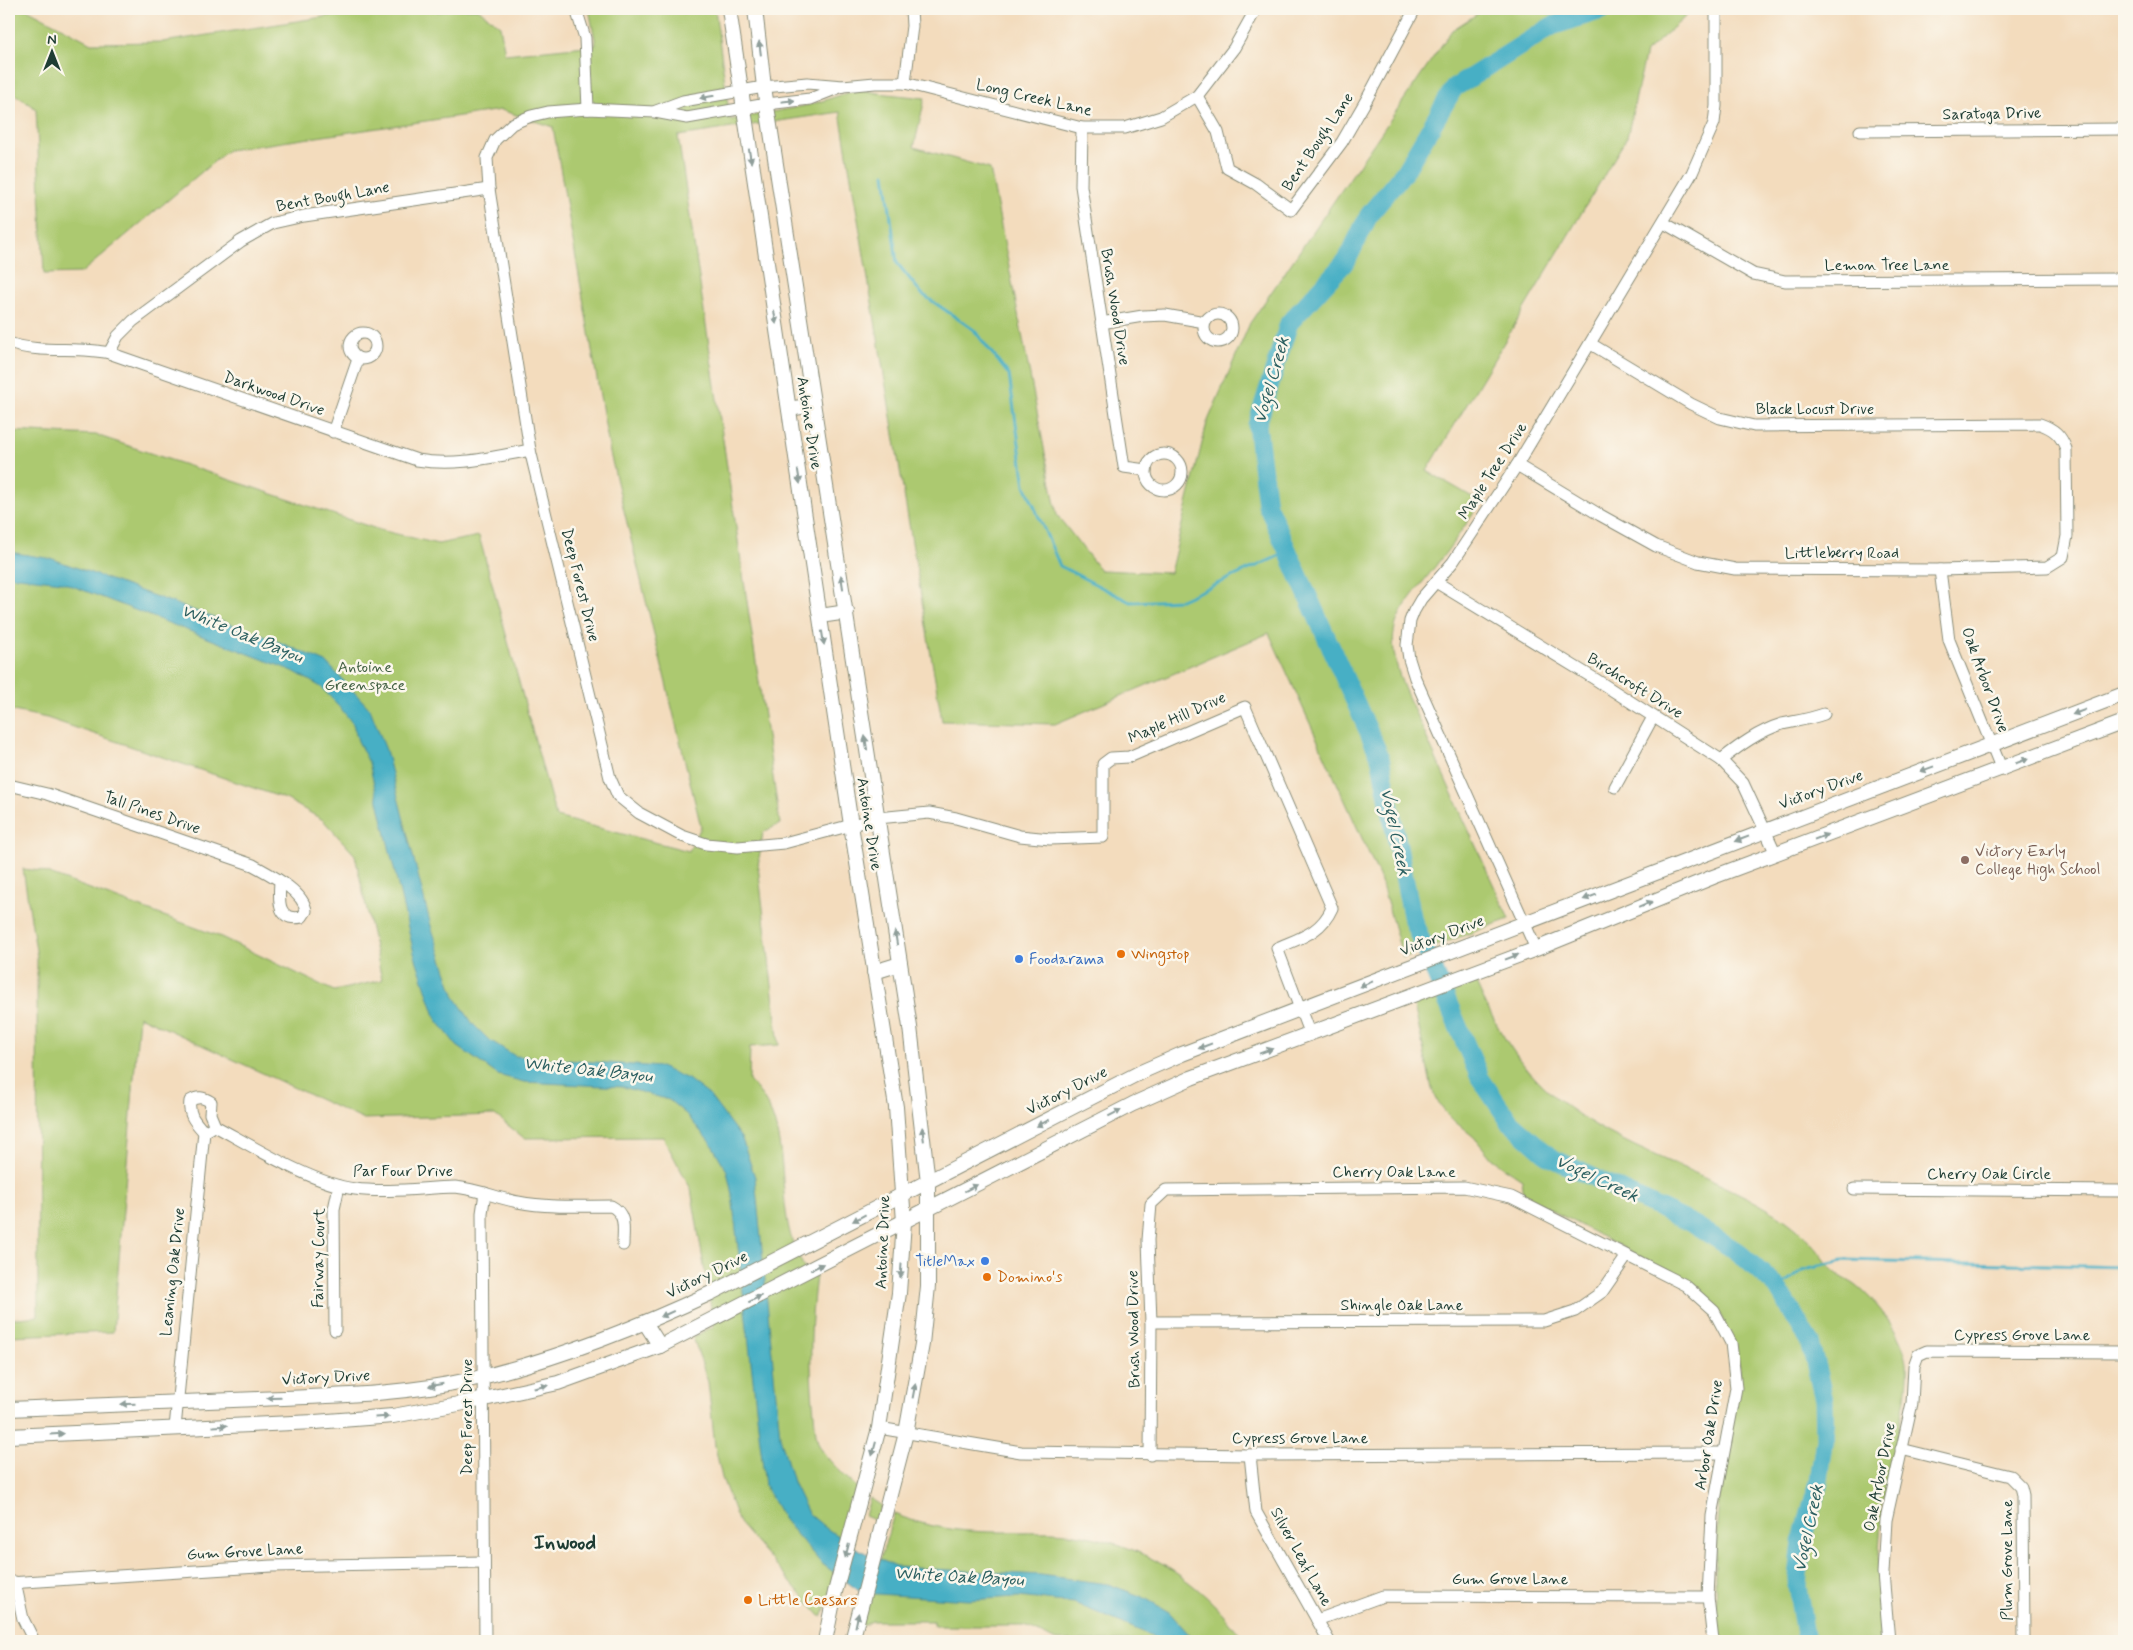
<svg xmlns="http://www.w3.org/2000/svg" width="2133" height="1650" font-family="Mynerve,sans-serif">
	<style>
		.green { fill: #acc970; stroke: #668352 }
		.water { fill: #46afc5; stroke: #32767c }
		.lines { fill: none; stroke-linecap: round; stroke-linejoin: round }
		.stream { stroke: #46afc5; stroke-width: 3 }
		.river { stroke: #46afc5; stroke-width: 19 }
		.minor-casing { stroke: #898c78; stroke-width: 13 }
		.major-casing { stroke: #898c78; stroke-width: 16 }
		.minor { stroke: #fff; stroke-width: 11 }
		.major { stroke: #fff; stroke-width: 14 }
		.oneway { fill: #8f9e9a }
		.education-dot { fill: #8d6e63; stroke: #fbf7ec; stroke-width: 2 }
		.food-dot { fill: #e8710a; stroke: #fbf7ec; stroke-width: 2 }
		.shop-dot { fill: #3f7fe0; stroke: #fbf7ec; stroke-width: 2 }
		.labels { text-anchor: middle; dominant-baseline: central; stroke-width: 5; stroke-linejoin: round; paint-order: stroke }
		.street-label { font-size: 16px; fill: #1f3d34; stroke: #fbf7ec }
		.park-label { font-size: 16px; fill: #426043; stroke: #fbf7ec }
		.education-label { font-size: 16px; fill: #785e54; stroke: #fbf7ec; text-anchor: start }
		.food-label { font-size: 16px; fill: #c56008; stroke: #fbf7ec; text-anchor: start }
		.shop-label { font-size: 16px; fill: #366cbe; stroke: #fbf7ec; text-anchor: start }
		.water-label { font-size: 18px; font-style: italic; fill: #2b5f60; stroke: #fbf7ec }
		.district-label { font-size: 21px; font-weight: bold; fill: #1f3d34; stroke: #fbf7ec }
	</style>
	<rect width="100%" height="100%" fill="#fbf7ec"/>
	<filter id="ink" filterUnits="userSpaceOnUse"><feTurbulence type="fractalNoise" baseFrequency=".02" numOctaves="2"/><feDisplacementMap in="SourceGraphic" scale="10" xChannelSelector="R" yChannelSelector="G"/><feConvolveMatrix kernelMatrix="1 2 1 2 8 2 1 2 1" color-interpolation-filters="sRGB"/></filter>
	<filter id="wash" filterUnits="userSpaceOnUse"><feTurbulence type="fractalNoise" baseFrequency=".0096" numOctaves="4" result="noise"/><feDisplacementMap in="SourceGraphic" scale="20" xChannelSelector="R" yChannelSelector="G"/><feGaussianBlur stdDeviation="1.12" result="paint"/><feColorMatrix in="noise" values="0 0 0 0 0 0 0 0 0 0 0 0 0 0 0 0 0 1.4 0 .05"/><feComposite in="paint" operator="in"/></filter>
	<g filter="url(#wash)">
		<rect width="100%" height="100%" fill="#f3dcbd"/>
		<!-- green -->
		<g class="green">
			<path d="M9,9h18l64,34 72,-1 211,-33h59l6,3 11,-3h28l22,17 5,28 91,-9 -7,-36h126l15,111 79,-15 51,-16 17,4 48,5 -11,49 76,22 67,346 43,55 70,3 37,-150 43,-100 202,-293 33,-21h209l-48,43 -19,85 -200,334 54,31c-15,22 -30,45 -47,66 -37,47 -53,58 -30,120l105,231 -106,39 -23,-80 -111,-245 -214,91 -113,-3 -102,-609 -162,24 102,688 -17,8 -5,34 21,179 -29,2 -1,34c41,37 29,99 40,148 4,18 12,34 22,49l5,-2c-6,45 -7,91 -2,137 1,9 1,21 4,30 6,15 29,35 41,46l-36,127h-3l-81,-93 -17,-45 -7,-32 -7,-64 -15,-45 21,-11 -23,-137 -28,-52 -139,1 -29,-23 -133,4 -223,-103 -26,316 -104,4v-17l29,-3 -1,-359 -14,-88 18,2 180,66 113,54 48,-11 -27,-125 -32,-35 -37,-21 -239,-81 -38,-8v-279l87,4 284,95 58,14 41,-8 77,281 133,34 12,-24 -91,-374 -57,-326 -52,-17 -273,40 -147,123 -37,1 -8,-165 -27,-19z"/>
			<path d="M1469,981l7,2c19,43 43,84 79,114 65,54 151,73 221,117 16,10 31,23 43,38 5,6 10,15 16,20 5,5 13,8 19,12 22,16 49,51 53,79 1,11 -1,24 -2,35 -6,39 -19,77 -23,116 -5,43 -4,85 -1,127h-164l-2,-64 2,-53 2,-25 21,-119v-11l-4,-22 -19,-39 -22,-23 -171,-89 -2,-17 -30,-20 -18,-22 -25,-20 -10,-13 -7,-15 -18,-84 2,-3 46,-16z"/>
			<polygon points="870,1498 882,1506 877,1521 865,1516"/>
			<path d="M894,1514c59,23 98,17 158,18 78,3 150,46 192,109h-188l-31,-15h-91l-1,-5h-61l-7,4h-4z"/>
		</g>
		<!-- water -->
		<polygon class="water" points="9,552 53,559 272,639 326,662 370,709 386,750 431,926 455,997 473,1024 488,1039 515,1056 660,1067 688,1079 709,1095 742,1139 755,1177 780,1436 793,1482 808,1513 826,1528 854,1547 896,1567 1041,1575 1108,1584 1143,1597 1169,1612 1195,1641 1159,1641 1143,1632 1074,1603 1018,1597 968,1600 862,1593 821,1563 784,1520 765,1486 732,1195 727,1171 712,1145 686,1114 669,1100 623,1087 524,1082 498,1075 457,1046 436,1019 414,953 369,763 358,741 353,724 339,706 321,687 293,671 62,582 9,576"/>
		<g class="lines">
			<!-- stream -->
			<g class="stream">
				<polyline points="885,174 897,263 922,294 974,330 1009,375 1025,485 1060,566 1130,602 1181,600 1288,552"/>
				<polyline points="1777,1287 1808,1268 1843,1260 2124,1267"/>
			</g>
			<!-- river -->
			<polyline class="river" points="1605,9 1552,26 1454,88 1405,171 1369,215 1347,260 1289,323 1257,425 1267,505 1380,757 1413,921 1480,1078 1510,1122 1550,1157 1693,1224 1738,1252 1777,1287 1810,1342 1824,1400 1825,1438 1819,1481 1802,1541 1797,1586 1806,1641"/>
		</g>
	</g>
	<g filter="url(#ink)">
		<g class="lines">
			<defs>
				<g id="minor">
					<polyline points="576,9 585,38 588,109"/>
					<polyline points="905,83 912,26 911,9"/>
					<path d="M843,86l-33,13 -43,5 -80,14 -32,-6 -67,-3 -40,3 -17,4 -19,8 -17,16 -8,18 2,31 41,261 80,328 8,18 21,17 43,23 24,8 32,3 46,-4 94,-25 51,-5 27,5 64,18 30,3 53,-2v-73l8,-6 18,-1 116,-50 87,201c-11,25 -32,30 -55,40l33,87"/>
					<polyline points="1197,96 1218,132 1227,168 1256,184 1291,210 1342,142 1368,97 1415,9"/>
					<polyline points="656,111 683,101 764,87 807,83 843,86 875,83 905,83 1082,128 1125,128 1161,117 1197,96 1234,48 1256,9"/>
					<polyline points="1082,128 1081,186 1124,467 1146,470"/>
					<polyline points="1860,131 2124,129"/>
					<polyline points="1664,223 1753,274 1785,281 2124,279"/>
					<circle cx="1218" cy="328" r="14"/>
					<polyline points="1101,323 1143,316 1165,315 1205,322"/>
					<circle cx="363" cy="346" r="13"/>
					<path d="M9,343c30,11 68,3 100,10l308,107c39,7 75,-3 113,-10"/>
					<polyline points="109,353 118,336 133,321 241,241 273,223 304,216 489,189"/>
					<polyline points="333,432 358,359"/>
					<circle cx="1164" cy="472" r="18"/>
					<path d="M1517,465l83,50 56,31 42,16 37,7 205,1 107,-3 16,-10 4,-21 -1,-87c-5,-14 -12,-20 -26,-25l-286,2 -34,-8 -29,-14 -100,-60"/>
					<polyline points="1940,570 1949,640 2002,770"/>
					<polyline points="1436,582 1595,679 1721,760 1743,783 1776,854"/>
					<path d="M1721,760c18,-14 38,-29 61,-36 14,-3 28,-5 42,-10"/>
					<path d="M9,785l38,9 206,71c16,9 51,26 53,46l-4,6c-26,5 -23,-18 -22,-36"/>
					<polyline points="1615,787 1653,717"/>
					<polyline points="1536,949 1415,678 1409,659 1407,645 1410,621 1414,611 1421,599 1453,562 1517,465 1692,173 1714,123 1716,106 1716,9"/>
					<path d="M204,1132c-9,-10 -16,-17 -14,-31 8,-5 13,-4 21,1l-1,12 5,12c37,20 98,58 140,63 32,4 67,-1 100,-2 22,2 42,11 63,15 31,6 62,4 93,4 16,8 12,23 12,39"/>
					<polyline points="1854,1189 2124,1191"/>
					<polyline points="1151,1322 1544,1321 1575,1311 1602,1292 1627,1256"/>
					<polyline points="335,1330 334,1209 339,1186"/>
					<polyline points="175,1428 204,1132 211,1128"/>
					<polyline points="879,1428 1021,1452 1250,1455 1723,1453"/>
					<polyline points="1901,1449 2010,1476 2021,1487 2023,1495 2024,1641"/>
					<polyline points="1150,1455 1151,1322 1148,1240 1151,1204 1166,1190 1464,1187 1511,1197 1685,1285 1714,1311 1731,1343 1736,1388 1712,1516 1708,1597 1713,1641"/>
					<polyline points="1250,1455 1256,1512 1329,1641"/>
					<polyline points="15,1582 23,1619 34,1641"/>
					<polyline points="9,1583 272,1566 484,1562"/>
					<polyline points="1317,1620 1383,1596 1708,1597"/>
					<polyline points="485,1641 482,1213 485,1193"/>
					<polyline points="1889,1641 1883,1573 1886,1520 1912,1403 1914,1366 1918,1355 1927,1351 2124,1352"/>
				</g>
				<g id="major">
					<polyline points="729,9 851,825 896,1107 904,1222 899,1293 879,1428 835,1592 825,1641"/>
					<polyline points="755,9 764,87 910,1027 928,1182 928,1286 922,1344 906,1433 852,1641"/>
					<polyline points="789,409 813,405"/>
					<polyline points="820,616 847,612"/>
					<polyline points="874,972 900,964"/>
					<polyline points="646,1324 660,1346"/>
					<path d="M9,1409c83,-3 166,-7 249,-10 72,-3 145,-4 215,-20 83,-19 161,-50 238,-86l430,-221 41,-18 942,-360"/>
					<polyline points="9,1436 315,1422 393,1416 475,1401 558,1383 660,1346 1133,1104 1191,1078 1536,949 1713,877 2124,722"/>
				</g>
			</defs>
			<!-- minor casing -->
			<use href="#minor" class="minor-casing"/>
			<!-- major casing -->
			<use href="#major" class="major-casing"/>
			<!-- minor -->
			<use href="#minor" class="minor"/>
			<!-- major -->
			<use href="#major" class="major"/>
		</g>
		<!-- one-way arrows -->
		<defs><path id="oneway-solid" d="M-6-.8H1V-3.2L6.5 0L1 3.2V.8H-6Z" transform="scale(1.25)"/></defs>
		<g class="oneway">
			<use href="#oneway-solid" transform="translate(760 48) rotate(-97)"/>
			<use href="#oneway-solid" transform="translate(707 97) rotate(170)"/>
			<use href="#oneway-solid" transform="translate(788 101) rotate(-6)"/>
			<use href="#oneway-solid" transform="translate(750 156) rotate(81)"/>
			<use href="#oneway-solid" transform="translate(775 317) rotate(81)"/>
			<use href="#oneway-solid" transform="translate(799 477) rotate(81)"/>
			<use href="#oneway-solid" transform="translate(842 582) rotate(-99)"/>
			<use href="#oneway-solid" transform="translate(823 638) rotate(81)"/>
			<use href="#oneway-solid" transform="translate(2079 712) rotate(159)"/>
			<use href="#oneway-solid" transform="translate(866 743) rotate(-99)"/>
			<use href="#oneway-solid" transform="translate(2022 761) rotate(-21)"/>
			<use href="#oneway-solid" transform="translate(1927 769) rotate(160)"/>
			<use href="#oneway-solid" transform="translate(1821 837) rotate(-21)"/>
			<use href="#oneway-solid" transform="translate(1742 839) rotate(159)"/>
			<use href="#oneway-solid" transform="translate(1590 897) rotate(159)"/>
			<use href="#oneway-solid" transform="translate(1646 904) rotate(-22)"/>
			<use href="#oneway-solid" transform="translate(896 938) rotate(-99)"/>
			<use href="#oneway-solid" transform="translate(1512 957) rotate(-21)"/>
			<use href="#oneway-solid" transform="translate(1366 984) rotate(159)"/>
			<use href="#oneway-solid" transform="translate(1205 1046) rotate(159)"/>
			<use href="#oneway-solid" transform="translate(1266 1051) rotate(-20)"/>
			<use href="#oneway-solid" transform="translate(1115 1113) rotate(-27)"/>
			<use href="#oneway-solid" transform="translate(1043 1123) rotate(153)"/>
			<use href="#oneway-solid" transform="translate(923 1134) rotate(-97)"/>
			<use href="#oneway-solid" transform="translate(971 1188) rotate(-27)"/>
			<use href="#oneway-solid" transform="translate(859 1218) rotate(152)"/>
			<use href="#oneway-solid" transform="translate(817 1267) rotate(-27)"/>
			<use href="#oneway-solid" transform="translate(901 1271) rotate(94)"/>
			<use href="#oneway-solid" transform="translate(755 1299) rotate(-27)"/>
			<use href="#oneway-solid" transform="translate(667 1314) rotate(155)"/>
			<use href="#oneway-solid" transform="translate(436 1385) rotate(170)"/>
			<use href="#oneway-solid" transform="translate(541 1387) rotate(-12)"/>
			<use href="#oneway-solid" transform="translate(914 1391) rotate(-79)"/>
			<use href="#oneway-solid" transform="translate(274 1398) rotate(178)"/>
			<use href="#oneway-solid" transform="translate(128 1404) rotate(178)"/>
			<use href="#oneway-solid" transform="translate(382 1417) rotate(-4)"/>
			<use href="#oneway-solid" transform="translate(220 1426) rotate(-3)"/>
			<use href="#oneway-solid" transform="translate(57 1434) rotate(-3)"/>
			<use href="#oneway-solid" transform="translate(874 1449) rotate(105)"/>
			<use href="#oneway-solid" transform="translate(847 1551) rotate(105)"/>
			<use href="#oneway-solid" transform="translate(857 1620) rotate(-78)"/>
		</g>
	</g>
	<!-- markers -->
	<circle class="education-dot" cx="1965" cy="860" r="5"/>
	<g class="food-dot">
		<circle cx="1121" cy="954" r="5"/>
		<circle cx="987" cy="1277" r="5"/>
		<circle cx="748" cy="1600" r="5"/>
	</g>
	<g class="shop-dot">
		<circle cx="1019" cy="959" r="5"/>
		<circle cx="985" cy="1261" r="5"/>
	</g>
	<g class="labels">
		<!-- street labels -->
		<g class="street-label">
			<text transform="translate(1034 98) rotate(13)">Long Creek Lane</text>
			<text transform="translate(1992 114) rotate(-1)">Saratoga Drive</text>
			<text transform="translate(1318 142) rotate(-56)">Bent Bough Lane</text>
			<text transform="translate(333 197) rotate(-10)">Bent Bough Lane</text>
			<text x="1887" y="265">Lemon Tree Lane</text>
			<text transform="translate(1115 307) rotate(81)">Brush Wood Drive</text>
			<text transform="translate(274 394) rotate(19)">Darkwood Drive</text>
			<text x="1815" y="409">Black Locust Drive</text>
			<text transform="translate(809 423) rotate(81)">Antoine Drive</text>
			<text transform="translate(1493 471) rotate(-57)">Maple Tree Drive</text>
			<text x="1842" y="553">Littleberry Road</text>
			<text transform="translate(580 585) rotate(76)">Deep Forest Drive</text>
			<text transform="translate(1985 680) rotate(70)">Oak Arbor Drive</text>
			<text transform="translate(1635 686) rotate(32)">Birchcroft Drive</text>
			<text transform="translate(1177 718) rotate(-24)">Maple Hill Drive</text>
			<text transform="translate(1821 790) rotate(-20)">Victory Drive</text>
			<text transform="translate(152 813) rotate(19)">Tall Pines Drive</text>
			<text transform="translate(869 824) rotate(81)">Antoine Drive</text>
			<text transform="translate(1442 936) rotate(-21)">Victory Drive</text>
			<text transform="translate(1067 1091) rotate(-27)">Victory Drive</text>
			<text x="403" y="1171">Par Four Drive</text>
			<text x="1394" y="1172">Cherry Oak Lane</text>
			<text x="1989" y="1174">Cherry Oak Circle</text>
			<text transform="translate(883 1242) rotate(-88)">Antoine Drive</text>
			<text transform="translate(319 1258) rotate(-89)">Fairway Court</text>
			<text transform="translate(173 1272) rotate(-84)">Leaning Oak Drive</text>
			<text transform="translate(707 1275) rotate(-26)">Victory Drive</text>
			<text x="1402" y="1305">Shingle Oak Lane</text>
			<text transform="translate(1134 1329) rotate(-91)">Brush Wood Drive</text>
			<text x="2022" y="1335">Cypress Grove Lane</text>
			<text transform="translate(326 1378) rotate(-3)">Victory Drive</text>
			<text transform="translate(467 1417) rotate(-90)">Deep Forest Drive</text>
			<text transform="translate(1709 1435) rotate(-81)">Arbor Oak Drive</text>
			<text x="1300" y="1438">Cypress Grove Lane</text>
			<text transform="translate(1880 1477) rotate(-79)">Oak Arbor Drive</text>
			<text transform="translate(245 1552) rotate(-3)">Gum Grove Lane</text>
			<text transform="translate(1301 1557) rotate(61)">Silver Leaf Lane</text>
			<text transform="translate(2007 1560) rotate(-90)">Plum Grove Lane</text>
			<text x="1510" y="1579">Gum Grove Lane</text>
		</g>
		<!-- park labels -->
		<g class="park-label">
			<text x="365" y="667">Antoine<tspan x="365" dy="18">Greenspace</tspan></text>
		</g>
		<!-- education labels -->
		<g class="education-label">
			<text x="1975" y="851">Victory Early<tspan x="1975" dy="18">College High School</tspan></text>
		</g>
		<!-- food labels -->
		<g class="food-label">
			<text x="1131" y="954">Wingstop</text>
			<text x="997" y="1277">Domino's</text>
			<text x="758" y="1600">Little Caesars</text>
		</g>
		<!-- shop labels -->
		<g class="shop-label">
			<text x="1029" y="959">Foodarama</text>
			<text x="975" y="1261" text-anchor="end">TitleMax</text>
		</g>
		<!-- water labels -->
		<g class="water-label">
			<text transform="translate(1272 380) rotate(-74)">Vogel Creek</text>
			<text transform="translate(242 634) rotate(22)">White Oak Bayou</text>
			<text transform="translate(1395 832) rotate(78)">Vogel Creek</text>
			<text transform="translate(588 1070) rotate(6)">White Oak Bayou</text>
			<text transform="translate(1597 1179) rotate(25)">Vogel Creek</text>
			<text transform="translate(1809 1528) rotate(-78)">Vogel Creek</text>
			<text transform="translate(959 1577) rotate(3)">White Oak Bayou</text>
		</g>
		<!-- district labels -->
		<g class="district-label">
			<text x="565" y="1543">Inwood</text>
		</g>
	</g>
	<!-- margin -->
	<rect width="2133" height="1650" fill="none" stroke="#fbf7ec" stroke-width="30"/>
	<!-- north arrow -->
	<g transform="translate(52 52)" stroke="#fbf7ec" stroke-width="4" paint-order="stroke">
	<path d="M0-4L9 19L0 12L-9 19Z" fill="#1f3d34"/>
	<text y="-8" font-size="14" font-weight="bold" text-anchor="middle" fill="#1f3d34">N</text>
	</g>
</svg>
